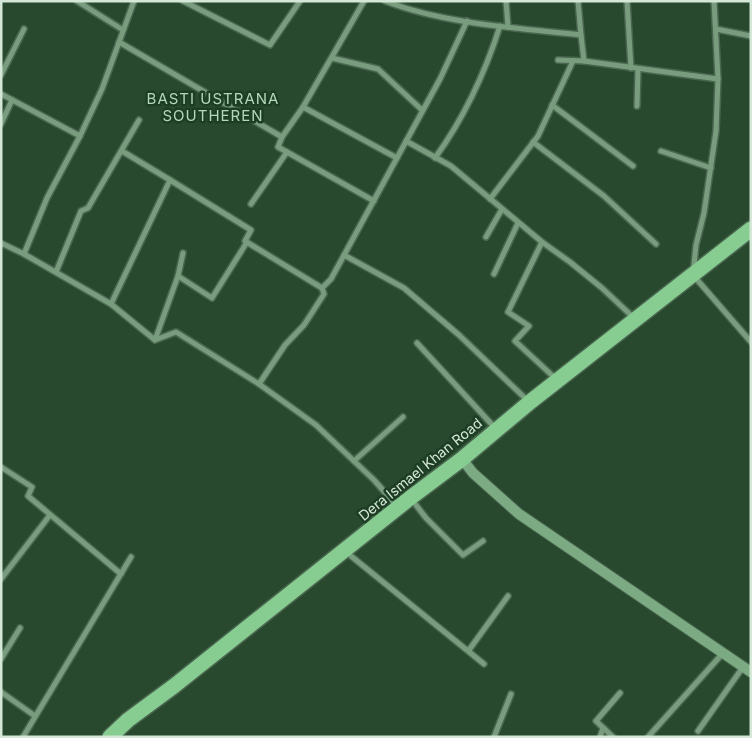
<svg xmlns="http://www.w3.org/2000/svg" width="752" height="738" font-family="Inter,sans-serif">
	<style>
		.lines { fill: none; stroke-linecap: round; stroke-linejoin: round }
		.street-casing { stroke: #49664f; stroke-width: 8 }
		.secondary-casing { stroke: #49664f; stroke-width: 12 }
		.highway-casing { stroke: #49664f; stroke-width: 18 }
		.street { stroke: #789c7d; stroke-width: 5 }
		.secondary { stroke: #7cab83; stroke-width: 10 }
		.highway { stroke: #87cd92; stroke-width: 15 }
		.labels { text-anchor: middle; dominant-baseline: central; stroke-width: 5; stroke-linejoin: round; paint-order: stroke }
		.street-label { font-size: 14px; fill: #d5e8d7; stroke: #1d3e24 }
		.neighbourhood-label { font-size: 15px; letter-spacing: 1px; fill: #b2d8b7; stroke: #1d3e24 }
	</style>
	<rect width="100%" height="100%" fill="#28492e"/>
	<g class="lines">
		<defs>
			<g id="street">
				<polyline points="77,1 123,30"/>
				<polyline points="183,1 270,45 300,1"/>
				<polyline points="364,1 303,107 282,137 278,147 374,201"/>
				<path d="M385,1c59,23 132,27 196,34l-3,-34"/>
				<polyline points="506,1 508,27"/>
				<polyline points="627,1 631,68"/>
				<polyline points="714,1 718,79 716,131 704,213 696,245 693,275 751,342"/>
				<polyline points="716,29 751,36"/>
				<polyline points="581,35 584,61"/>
				<polyline points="119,42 282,137"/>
				<polyline points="332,58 378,69 422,110"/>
				<polyline points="558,60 584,61 718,79"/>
				<polyline points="1,75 24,29"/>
				<polyline points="1,94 80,136"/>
				<polyline points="552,105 633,166"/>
				<polyline points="637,106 638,69"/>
				<polyline points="303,107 397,158"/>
				<polyline points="1,124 12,100"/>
				<polyline points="406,141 451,166 542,242 570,262 602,288 634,318"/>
				<polyline points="533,142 604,196 656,244"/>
				<polyline points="661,151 711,168"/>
				<path d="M435,158c29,-40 50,-85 65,-132"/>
				<polyline points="170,180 251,230 245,241 322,288"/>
				<polyline points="490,199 538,136 573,61"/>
				<polyline points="251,204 287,152"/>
				<polyline points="486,237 502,209"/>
				<polyline points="542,242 508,312 529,326 515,341 556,379"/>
				<polyline points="1,243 24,254 47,198 80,136 102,89 134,1"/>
				<polyline points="24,254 111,304 155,340 176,332 259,384 285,345 304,325 324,294 322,288 331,279 440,79 467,21"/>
				<polyline points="344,255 404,288 459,335 527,400"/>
				<polyline points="56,272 81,211 88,208 139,120"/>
				<polyline points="494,274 518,223"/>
				<polyline points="178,276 212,298 247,242"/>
				<polyline points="111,304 170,180 122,151"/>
				<polyline points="155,340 178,276 183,253"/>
				<polyline points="417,343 496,429"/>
				<polyline points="259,384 316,425 374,480 398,507"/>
				<polyline points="354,461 403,417"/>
				<polyline points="1,467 32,487 28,496 121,574"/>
				<polyline points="416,505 426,518 463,555 483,541"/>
				<polyline points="351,556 484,664"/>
				<polyline points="1,579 50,515"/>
				<polyline points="469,650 508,596"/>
				<polyline points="1,659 20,628"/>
				<polyline points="1,692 35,716"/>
				<polyline points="698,731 743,667"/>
				<polyline points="23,737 131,557"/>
				<polyline points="494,737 511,694"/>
				<polyline points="600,737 603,728"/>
				<polyline points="613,737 596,721 620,693"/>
				<polyline points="648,737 723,653"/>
			</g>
			<polyline id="secondary" points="462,459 473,473 519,514 751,672"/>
			<polyline id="highway" points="110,737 128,720 174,686 410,498 462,459 530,402 751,229"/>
		</defs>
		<!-- street casing -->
		<use href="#street" class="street-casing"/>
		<!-- secondary casing -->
		<use href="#secondary" class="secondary-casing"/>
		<!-- highway casing -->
		<use href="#highway" class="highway-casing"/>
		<!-- street -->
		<use href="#street" class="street"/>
		<!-- secondary -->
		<use href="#secondary" class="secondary"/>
		<!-- highway -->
		<use href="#highway" class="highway"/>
	</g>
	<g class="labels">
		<!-- street labels -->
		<g class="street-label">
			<text transform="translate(420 469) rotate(-39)">Dera Ismael Khan Road</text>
		</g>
		<!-- neighbourhood labels -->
		<g class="neighbourhood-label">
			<text x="213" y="98">BASTI USTRANA<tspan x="213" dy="17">SOUTHEREN</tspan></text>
		</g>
	</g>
	<!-- border -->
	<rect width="752" height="738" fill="none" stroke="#d5e8d7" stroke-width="5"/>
</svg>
